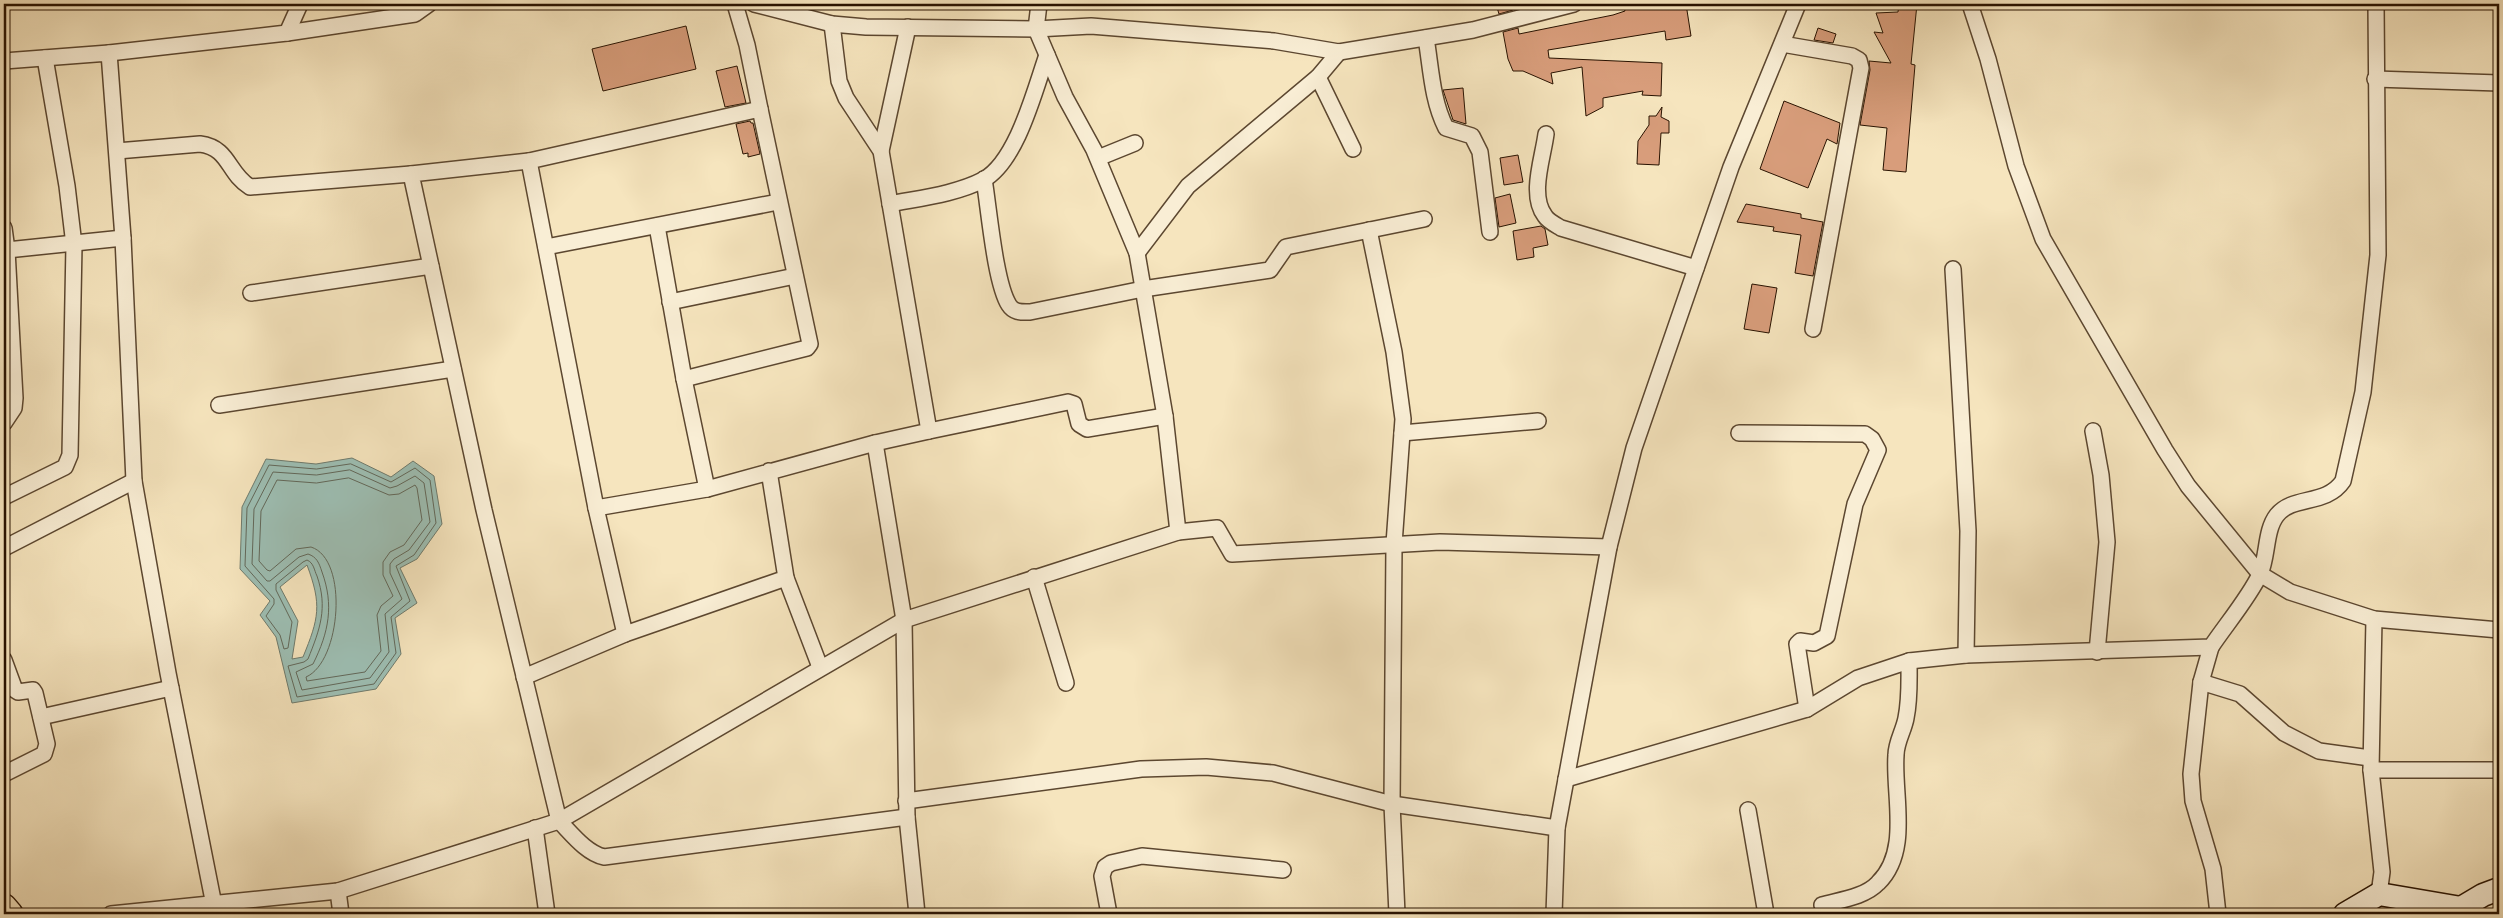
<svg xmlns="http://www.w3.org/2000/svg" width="2503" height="918" font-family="'IM FELL Double Pica',serif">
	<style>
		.water { fill: #9dbfb4; stroke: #6e7a6c; fill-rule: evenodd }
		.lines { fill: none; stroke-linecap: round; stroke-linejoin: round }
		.shore { stroke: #62685a; stroke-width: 1 }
		.building { fill: #d89d7b; stroke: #281200 }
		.street-casing { stroke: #5c4730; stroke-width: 18 }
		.secondary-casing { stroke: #281200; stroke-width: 25 }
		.primary-casing { stroke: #281200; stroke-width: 28 }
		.street { stroke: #f9eed5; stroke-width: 15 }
		.secondary { stroke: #f9eed5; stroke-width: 22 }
		.primary { stroke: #f6e5be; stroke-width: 25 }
	</style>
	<rect width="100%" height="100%" fill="#f6e5be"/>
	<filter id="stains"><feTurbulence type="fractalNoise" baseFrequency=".004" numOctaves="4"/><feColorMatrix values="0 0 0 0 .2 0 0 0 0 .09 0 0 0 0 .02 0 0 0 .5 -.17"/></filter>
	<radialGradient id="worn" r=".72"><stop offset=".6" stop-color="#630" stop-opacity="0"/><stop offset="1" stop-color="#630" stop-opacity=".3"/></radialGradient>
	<!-- water -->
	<path class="water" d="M352,458l39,19 22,-16 21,15 8,48 -25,35 -17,9 17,35 -22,15 6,36 -25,35 -84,14 -16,-66 -16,-22 10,-14 -30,-32 2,-62 24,-48 50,5zM307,565c15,40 12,53 -4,92l-11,2 6,-38 -18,-34z"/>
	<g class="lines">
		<!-- shore -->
		<g class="shore">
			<path d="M351,464l40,18 24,-14 15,12 6,43 -22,32 -18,11 14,35 -19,16 5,36 -22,31 -77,13 -9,-31 16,-4 4,-3c12,-30 20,-51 9,-83 -3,-6 -3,-13 -10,-16l-4,2 -27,22v6l16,32 -4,26 -4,1 -4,-14 -14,-19 8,-12v-5l-29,-33 2,-58 22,-43 47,4z"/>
			<path d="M350,470l40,18 7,-2 18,-10 9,7 6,39 -21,28 -15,9 -4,5v9l12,26 -17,15 4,38 -19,26 -68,12 -6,-18 17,-8c16,-32 21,-59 9,-92 -3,-9 -5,-15 -14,-18l-9,3 -29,24h-3l-15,-17 2,-55 19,-37 43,3z"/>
			<path d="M349,478l40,17 10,-1 16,-9 2,3 5,32 -18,25 -14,7 -7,10v13l10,21 -12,10 -4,9 4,36 -16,21 -58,9 -1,-4c35,-15 43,-118 5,-130l-15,2 -26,22 -3,-1 -8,-9 2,-50 16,-31 39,3z"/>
		</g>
	</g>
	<!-- building -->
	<g class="building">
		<polygon points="1496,4 1512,4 1513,10 1499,14"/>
		<polygon points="1644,4 1686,4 1691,36 1666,40 1665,31 1548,50 1549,58 1662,63 1661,96 1642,95 1643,91 1603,98 1603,107 1586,116 1582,67 1551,73 1553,84 1523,71 1513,71 1508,59 1503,32 1518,28 1519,34 1613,15 1625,11 1624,7"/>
		<polygon points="1899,4 1917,4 1911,64 1915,65 1906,172 1883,170 1887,128 1860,125 1870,70 1869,61 1891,63 1874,32 1883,33 1876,13 1898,12"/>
		<polygon points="686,26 696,69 603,91 592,49"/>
		<polygon points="1818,28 1836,34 1833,43 1814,40"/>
		<polygon points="737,66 746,103 725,107 716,71"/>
		<polygon points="1463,88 1466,124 1453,120 1443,90"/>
		<polygon points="1784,101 1840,123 1837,144 1827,139 1808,188 1760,169"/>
		<polygon points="1662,107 1661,117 1669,121 1669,133 1661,133 1659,165 1637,164 1638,141 1649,125 1649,116 1656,116"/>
		<polygon points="750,121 751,123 753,123 760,154 748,157 748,153 743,154 736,124"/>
		<polygon points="1518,155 1523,182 1504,185 1500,158"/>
		<polygon points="1510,194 1516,223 1499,227 1495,198"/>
		<polygon points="1746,204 1801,214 1801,218 1823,222 1813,276 1795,273 1801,235 1773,231 1774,227 1737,222"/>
		<polygon points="1541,226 1545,229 1548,245 1533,248 1534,257 1517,260 1513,231"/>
		<polygon points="1752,284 1777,288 1769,333 1744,329"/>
	</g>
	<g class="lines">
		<defs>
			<g id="street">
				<polyline points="735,4 747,45 760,109"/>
				<polyline points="754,4 832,24 866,27 1036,29 1091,26 1274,41 1339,52 1473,30 1574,4"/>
				<polyline points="1039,4 1036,29 1065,97 1094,150 1137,253 1165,416 1178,532"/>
				<polyline points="1970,4 1988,59 2016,166 2043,239 2165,450 2188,486 2260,574 2290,592 2374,619 2499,630"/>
				<polyline points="832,24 839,81 846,98 881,151 929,431 875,443 904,620 907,817 917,914"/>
				<polyline points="287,33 415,14 429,4"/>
				<path d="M1426,38c5,30 6,63 20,90l26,8 8,16 10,80"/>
				<polyline points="1782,44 1852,56 1859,60 1861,68 1813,329"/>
				<polyline points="109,53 287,33 300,4"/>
				<polyline points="4,61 109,53 123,238 134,481 168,673 214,905"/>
				<polyline points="1318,77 1353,149"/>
				<polyline points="2375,79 2499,83"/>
				<path d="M1546,134c-3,24 -17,61 -1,82 3,5 11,9 16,12l135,40"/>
				<path d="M117,151l83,-7c30,4 27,29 50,43l161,-13"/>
				<polyline points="881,151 908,27"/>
				<polyline points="1098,158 1135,143"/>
				<path d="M529,161l-118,13 73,336 75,311c12,12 27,32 45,36l303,-40"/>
				<path d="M984,179c5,30 11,104 25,126 5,8 13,7 21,7l113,-23 127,-19 16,-23 138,-28"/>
				<path d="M890,204c30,-6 66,-10 93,-24 34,-18 52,-91 64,-125"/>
				<polyline points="657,226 684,379"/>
				<polyline points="4,228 7,250 15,398 14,408 4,423"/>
				<polyline points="1369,230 1394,352 1403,419 1394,544 1392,804 1397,914"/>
				<polyline points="546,247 778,202"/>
				<polyline points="7,250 123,238"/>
				<polyline points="1137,253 1188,186 1318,77 1339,52"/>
				<polyline points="1953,269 1968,531 1966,655"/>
				<polyline points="251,293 431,266"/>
				<polyline points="670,302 795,276"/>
				<polyline points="219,405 453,369"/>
				<polyline points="929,431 1068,402 1074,404 1079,424 1087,429 1165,416"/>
				<polyline points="2093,431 2101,475 2107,542 2097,652"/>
				<polyline points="1402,433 1538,421"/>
				<polyline points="1739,433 1865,434 1872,439 1878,450 1855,504 1827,636 1814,643 1800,641 1797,644 1807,709"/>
				<polyline points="769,471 786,578 625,634 596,508 707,489 875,443"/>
				<polyline points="4,497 65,467 70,455 74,245 67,186 45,58"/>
				<polyline points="596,508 529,161 760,109 810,344 807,348 684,379 707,489"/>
				<polyline points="4,548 134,481"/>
				<polyline points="1034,577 1066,683"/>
				<polyline points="786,578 820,667"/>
				<polyline points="2374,619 2371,770 2499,770"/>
				<polyline points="2211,647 2201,682 2191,774 2193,801 2213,869 2218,914"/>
				<polyline points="4,660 15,690 18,692 33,690 35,693 47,744 44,754 4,774"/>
				<polyline points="524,677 625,634"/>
				<polyline points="2201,682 2240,694 2284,733 2319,751 2370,758"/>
				<polyline points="41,717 171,688"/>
				<polyline points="2371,770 2382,872 2379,894"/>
				<path d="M1566,779l241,-70 51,-31 51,-17 57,-6 245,-8c14,-21 39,-51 49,-73 8,-18 5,-44 17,-59 16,-20 49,-9 66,-34l20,-89 15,-137 -2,-251"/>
				<polyline points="906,801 1141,769 1206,767 1273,773 1392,804 1557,828"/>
				<polyline points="1748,810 1766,914"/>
				<polyline points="535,828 547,914"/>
				<polyline points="338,891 341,914"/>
				<path d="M1822,905c18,-5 43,-8 56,-22 33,-32 15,-88 18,-128 0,-13 8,-25 10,-37 4,-19 3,-38 3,-57"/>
				<polyline points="111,914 338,891 559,821 904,620 1178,532 1217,528 1232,554 1440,542 1609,547"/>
				<polyline points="1109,914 1102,876 1105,867 1111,863 1142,856 1283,870"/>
				<polyline points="1554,914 1557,828 1609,547 1634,448 1731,167 1798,4"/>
			</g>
			<g id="secondary">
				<polyline points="2345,914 2379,894 2461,908"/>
				<polyline points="2451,914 2483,895 2499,889"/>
			</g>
			<polyline id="primary" points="4,907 10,914"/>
		</defs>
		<!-- street casing -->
		<use href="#street" class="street-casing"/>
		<!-- secondary casing -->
		<use href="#secondary" class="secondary-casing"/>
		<!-- primary casing -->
		<use href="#primary" class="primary-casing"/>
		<!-- street -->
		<use href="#street" class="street"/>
		<!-- secondary -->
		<use href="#secondary" class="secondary"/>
		<!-- primary -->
		<use href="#primary" class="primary"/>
	</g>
	<!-- margin -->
	<rect width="2503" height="918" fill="none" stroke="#f6e5be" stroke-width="20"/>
	<rect x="5" y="5" width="2493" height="908" fill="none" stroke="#281200" stroke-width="2.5"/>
	<rect x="10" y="10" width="2483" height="898" fill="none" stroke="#281200"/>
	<rect width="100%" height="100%" filter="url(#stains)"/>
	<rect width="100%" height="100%" fill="url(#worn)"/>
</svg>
